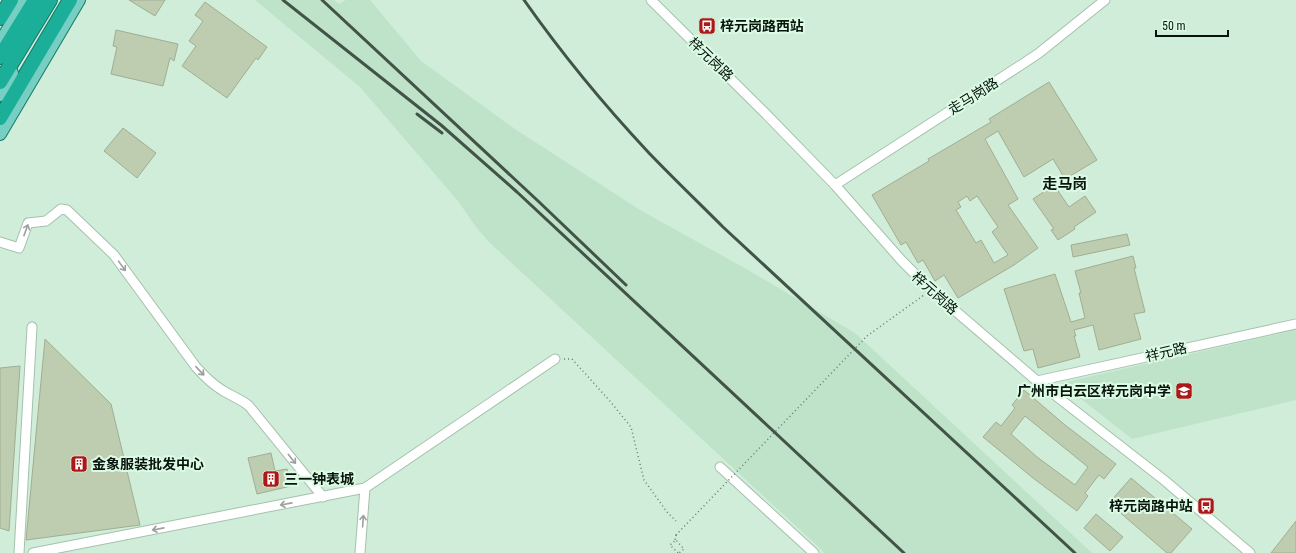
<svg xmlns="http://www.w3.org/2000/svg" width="1296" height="553" font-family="'Roboto Condensed','Noto Sans SC',sans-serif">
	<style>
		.built { fill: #bee3c9 }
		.building { fill: #becdb0; stroke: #a0ae92; fill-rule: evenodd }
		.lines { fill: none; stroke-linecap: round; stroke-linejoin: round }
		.minor-casing { stroke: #a4c1ac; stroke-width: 11 }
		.major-casing { stroke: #147868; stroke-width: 14 }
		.highway-casing { stroke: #147868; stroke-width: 16 }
		.path { stroke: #677b6d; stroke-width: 1.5; stroke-dasharray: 1 3; stroke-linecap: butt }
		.minor { stroke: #fff; stroke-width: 9 }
		.major { stroke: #76cfc2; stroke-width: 12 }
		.highway { stroke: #1baf9a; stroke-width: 14 }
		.rail { stroke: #425348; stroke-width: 3 }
		.path-bridge { stroke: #677b6d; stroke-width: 1.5; stroke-dasharray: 1 3; stroke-linecap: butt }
		.oneway { stroke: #9ca19e }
		.labels { text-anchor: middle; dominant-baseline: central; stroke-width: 4; stroke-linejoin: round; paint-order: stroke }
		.poi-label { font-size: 14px; font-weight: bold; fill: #08130c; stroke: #dcfbe5; text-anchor: start }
		.street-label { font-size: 14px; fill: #08130c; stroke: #dcfbe5 }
		.neighbourhood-label { font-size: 15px; font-weight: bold; fill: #08130c; stroke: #dcfbe5 }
	</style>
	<rect width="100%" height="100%" fill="#cfedd8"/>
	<!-- built -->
	<g class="built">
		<polygon points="255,0 334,0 339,4 346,0 370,0 421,61 515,129 640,210 748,270 855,333 1092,553 825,553 489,242 476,227 458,201 360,87"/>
		<polygon points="1296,330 1296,400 1132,439 1061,383"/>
	</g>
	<!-- building -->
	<g class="building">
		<polygon points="129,0 165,0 155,16"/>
		<polygon points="205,2 267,47 258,60 256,58 227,98 182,66 196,46 189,41 203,21 195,15"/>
		<polygon points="116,30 178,44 174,61 170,58 163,86 111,74 117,47 113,46"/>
		<path d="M1049,82l48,78 -32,19 -12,-20 -29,18 -26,-46 -13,8 33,60 -10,6 30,43 -24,17 -56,33 -14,-23 -9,6 -12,-21 -5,3 -12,-21 -5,3 -29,-50 57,-34 -1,-2 63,-37 -2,-3zM967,196l3,5 7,-5 21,31 -6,5 16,23 -14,8 -13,-23 -5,3 -20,-33 5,-3 -3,-5z"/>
		<polygon points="123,128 156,153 137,178 104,151"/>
		<polygon points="1054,185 1069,207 1085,196 1096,212 1074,227 1075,229 1058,240 1051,230 1054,229 1033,199"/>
		<polygon points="1127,234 1130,245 1073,257 1071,245"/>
		<polygon points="1133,256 1136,268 1134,268 1145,312 1134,314 1141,339 1099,350 1093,325 1074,330 1076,336 1074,336 1080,357 1038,368 1033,349 1024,351 1004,289 1055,274 1071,322 1085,318 1079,293 1081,293 1075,271"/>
		<polygon points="45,339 111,404 140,525 26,540"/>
		<polygon points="20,366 9,531 0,528 0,368"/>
		<path d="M1024,390l41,35 51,39 -12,15 -5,-4 -14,18 3,3 -11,15 -44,-33 -50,-41 13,-15 5,4 14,-18 -3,-3zM1025,416l63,51 -13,18 -38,-28 -26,-23z"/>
		<polygon points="271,453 275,471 287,469 291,486 257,494 248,458"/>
		<polygon points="1131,478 1192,529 1171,553 1167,553 1109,503"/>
		<polygon points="1096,514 1123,537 1110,551 1084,528"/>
		<polygon points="1296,521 1296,553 1271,553"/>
	</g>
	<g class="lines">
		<defs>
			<g id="minor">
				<polyline points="651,0 764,112 835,185 902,261 931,290 1037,381 1164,480 1250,553"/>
				<polyline points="835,185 1021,65 1039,53 1105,0"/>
				<path d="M0,242l19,6 9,-25 18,-2 15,-12 6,1 47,45 82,112c8,9 16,17 26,23 9,6 19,9 27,16l74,91"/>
				<polyline points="1037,381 1296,324"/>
				<polyline points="720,467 814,553"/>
				<polyline points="19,553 32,327"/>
				<polyline points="33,553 365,488 555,359"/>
				<polyline points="360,553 365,488"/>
			</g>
			<g id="major">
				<polyline points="0,43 25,0"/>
				<polyline points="0,95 12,73"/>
				<polyline points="0,134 79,0"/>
			</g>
			<g id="highway">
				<polyline points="0,18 11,0"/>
				<polyline points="0,57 35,0"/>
				<polyline points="0,82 50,0"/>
				<polyline points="0,118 70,0"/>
			</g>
		</defs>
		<!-- minor casing -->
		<use href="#minor" class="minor-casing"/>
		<!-- major casing -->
		<use href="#major" class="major-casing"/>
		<!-- highway casing -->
		<use href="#highway" class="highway-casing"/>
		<!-- path -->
		<g class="path">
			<polyline points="867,336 924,295"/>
			<polyline points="564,359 572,359 609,400 631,427 644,480 667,512 676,521"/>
			<polyline points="676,535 675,539 676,540"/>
			<polyline points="678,553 670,545 676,540 684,549 679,553"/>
		</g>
		<!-- minor -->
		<use href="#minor" class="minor"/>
		<!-- major -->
		<use href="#major" class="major"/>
		<!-- highway -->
		<use href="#highway" class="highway"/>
		<!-- rail -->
		<g class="rail">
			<polyline points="283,0 441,125 517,192 904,553"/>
			<polyline points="322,0 537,200 626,285"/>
			<path d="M524,0c38,54 80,105 125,153 24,25 49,49 74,74l352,326"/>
			<polyline points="417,114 442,133"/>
		</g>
		<!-- path-bridge -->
		<polyline class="path-bridge" points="676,535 867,336"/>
	</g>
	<!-- one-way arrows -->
	<defs><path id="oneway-shaft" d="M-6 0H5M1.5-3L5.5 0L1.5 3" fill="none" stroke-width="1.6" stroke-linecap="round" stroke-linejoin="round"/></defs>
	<g class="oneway">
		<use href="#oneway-shaft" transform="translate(26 230) rotate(-70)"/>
		<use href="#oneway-shaft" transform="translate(122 266) rotate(54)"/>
		<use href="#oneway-shaft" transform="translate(200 371) rotate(47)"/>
		<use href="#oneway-shaft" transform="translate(292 459) rotate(51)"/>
		<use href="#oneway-shaft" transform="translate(286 504) rotate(169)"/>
		<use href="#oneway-shaft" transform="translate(363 521) rotate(-86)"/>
		<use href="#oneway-shaft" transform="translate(158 529) rotate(169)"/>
	</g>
	<!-- icons -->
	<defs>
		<symbol id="bus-square" viewBox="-11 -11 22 22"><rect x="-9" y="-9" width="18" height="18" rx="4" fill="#ab1817" stroke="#dcfbe5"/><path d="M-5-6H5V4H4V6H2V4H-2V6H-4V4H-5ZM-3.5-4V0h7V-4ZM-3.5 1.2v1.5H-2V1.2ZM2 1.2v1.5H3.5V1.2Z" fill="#fff"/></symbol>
		<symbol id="school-square" viewBox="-11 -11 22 22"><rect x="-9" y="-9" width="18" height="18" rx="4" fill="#ab1817" stroke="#dcfbe5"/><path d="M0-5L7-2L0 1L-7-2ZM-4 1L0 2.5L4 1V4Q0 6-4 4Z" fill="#fff"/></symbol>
		<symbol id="building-square" viewBox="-11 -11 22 22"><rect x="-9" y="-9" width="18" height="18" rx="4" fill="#ab1817" stroke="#dcfbe5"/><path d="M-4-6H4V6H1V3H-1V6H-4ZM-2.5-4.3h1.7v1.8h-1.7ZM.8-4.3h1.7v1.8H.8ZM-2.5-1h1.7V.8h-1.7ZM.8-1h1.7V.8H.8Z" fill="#fff"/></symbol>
	</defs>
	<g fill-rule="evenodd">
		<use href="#bus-square" x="697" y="16" width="20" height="20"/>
		<use href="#school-square" x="1174" y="381" width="20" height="20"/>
		<use href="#building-square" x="69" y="454" width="20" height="20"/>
		<use href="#building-square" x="261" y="469" width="20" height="20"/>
		<use href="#bus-square" x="1196" y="496" width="20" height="20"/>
	</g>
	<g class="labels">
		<!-- poi labels -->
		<g class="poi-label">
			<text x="720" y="26">梓元岗路西站</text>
			<text x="1171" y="391" text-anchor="end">广州市白云区梓元岗中学</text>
			<text x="92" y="464">金象服装批发中心</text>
			<text x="284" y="479">三一钟表城</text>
			<text x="1193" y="506" text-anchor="end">梓元岗路中站</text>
		</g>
		<!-- street labels -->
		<g class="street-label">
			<text transform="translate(711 59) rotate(44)">梓元岗路</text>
			<text transform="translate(973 96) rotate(-32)">走马岗路</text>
			<text transform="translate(935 293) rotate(42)">梓元岗路</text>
			<text transform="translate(1166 352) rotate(-13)">祥元路</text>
		</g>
		<!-- neighbourhood labels -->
		<g class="neighbourhood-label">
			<text x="1065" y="184">走马岗</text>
		</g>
	</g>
	<!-- scale -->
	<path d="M1156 30v6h72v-6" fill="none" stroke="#08130c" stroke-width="2"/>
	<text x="1162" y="30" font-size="12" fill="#08130c" stroke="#dcfbe5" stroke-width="3" paint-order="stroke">50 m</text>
</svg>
